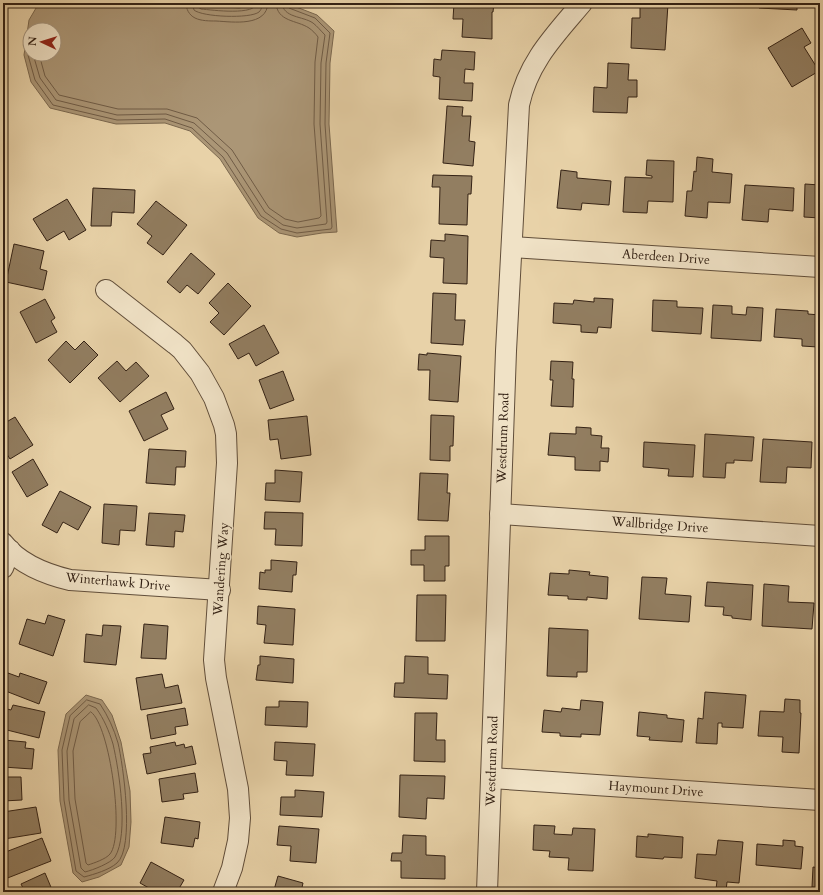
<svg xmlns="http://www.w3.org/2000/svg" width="823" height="895" font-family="Cardo,serif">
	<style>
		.water { fill: #ab9676; stroke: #7b684f; fill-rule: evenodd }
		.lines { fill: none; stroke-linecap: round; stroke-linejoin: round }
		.shore { stroke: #705c46; stroke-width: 1 }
		.building { fill: #927e61; stroke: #342215 }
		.minor-casing { stroke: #614e3a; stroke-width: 22 }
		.minor { stroke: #f0e2c6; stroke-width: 20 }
		.labels { text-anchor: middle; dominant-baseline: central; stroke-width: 3; stroke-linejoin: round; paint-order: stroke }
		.street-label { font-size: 13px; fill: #342215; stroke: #f0e2c6 }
	</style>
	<rect width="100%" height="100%" fill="#e8d2a8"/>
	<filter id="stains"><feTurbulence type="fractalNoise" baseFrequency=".005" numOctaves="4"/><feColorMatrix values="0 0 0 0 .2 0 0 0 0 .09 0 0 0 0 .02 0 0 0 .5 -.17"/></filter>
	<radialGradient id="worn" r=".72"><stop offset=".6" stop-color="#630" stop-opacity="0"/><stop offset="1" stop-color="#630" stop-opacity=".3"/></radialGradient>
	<!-- water -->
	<g class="water">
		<path d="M39,3h154l9,2 37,3 24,-5h23l31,12 17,16 -4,32 -1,61 8,108 -15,1 -25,4 -18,-4 -21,-15 -38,-59 -30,-28 -25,-8 -49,1 -66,-16 -19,-26 -7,-27 5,-35zM30,30h24v24h-24z"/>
		<polygon points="86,695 102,700 112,715 121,742 130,791 131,822 129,847 121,865 99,877 82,882 73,873 60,801 58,750 66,714"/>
	</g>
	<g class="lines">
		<!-- shore -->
		<g class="shore">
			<path d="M186,3c0,6 3,12 9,15 6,3 15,3 21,3 17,1 51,6 52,-18"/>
			<path d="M192,3l2,7c8,7 56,9 65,2 3,-3 3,-6 3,-9"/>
			<path d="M197,3l1,4 3,2c11,1 55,7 56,-6"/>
			<polyline points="30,39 28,55 35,80 53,105 117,120 165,119 192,128 223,157 261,216 281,229 297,233 331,229 332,227 325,124 326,63 330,33 315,18 289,8 287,3"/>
			<path d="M33,54l7,24 16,22 61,15 49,-1 28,9 33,30 38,59 18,13 14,3 29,-4 1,-2 -7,-98 1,-61 4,-28c-4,-4 -8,-9 -12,-12 -10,-7 -30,-5 -31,-20"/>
			<path d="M39,54l6,22 14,19 59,14h49l30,9 35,32 37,58 16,11 13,3 21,-4 2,-2 -7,-92 1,-62 3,-25c-2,-3 -6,-7 -9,-9 -12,-8 -32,-6 -33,-25"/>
			<path d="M87,700l13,4c8,12 14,25 18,39 5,21 17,104 -1,120 -8,7 -22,11 -33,14l-8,-6 -12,-71 -2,-50 8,-34z"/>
			<path d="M89,705l7,3c8,11 13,23 17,36 6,26 16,90 2,113 -4,6 -22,13 -30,15l-4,-4 -12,-68 -2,-49 7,-32z"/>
			<path d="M91,712c19,13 34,124 19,142 -4,5 -16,9 -22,11l-2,-2 -11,-64 -2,-48 7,-29z"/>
		</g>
	</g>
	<!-- building -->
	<g class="building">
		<polygon points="454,3 494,3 493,12 492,12 492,39 462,37 463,19 453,19"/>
		<polygon points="640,3 668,4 665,50 631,48 632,18 640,18"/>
		<polygon points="759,3 797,3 797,10 759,8"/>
		<polygon points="802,28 811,43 804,47 819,71 792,87 768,48"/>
		<polygon points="442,50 475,52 474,70 465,69 464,83 473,83 472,101 439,99 440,77 433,76 434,59 441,60"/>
		<polygon points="608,63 629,64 628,80 637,80 637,97 628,97 627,113 593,112 594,87 607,88"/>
		<polygon points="447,106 463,107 462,116 471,116 469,141 475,142 473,166 443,163"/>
		<polygon points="697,157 713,159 712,172 732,174 730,203 708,202 707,218 685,216 687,191 692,191 694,171 696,172"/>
		<polygon points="647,160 674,161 673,202 648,201 647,213 623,212 625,177 652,178 652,176 646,175"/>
		<polygon points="561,170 577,172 577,178 611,181 609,205 582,203 581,210 557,208"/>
		<polygon points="433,175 472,176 471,194 468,194 467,225 439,224 440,187 432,187"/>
		<polygon points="805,184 820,185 820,218 804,217"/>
		<polygon points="745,185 794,188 793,211 769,209 768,222 742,220"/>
		<polygon points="93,188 135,190 134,213 112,212 111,226 91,226"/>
		<polygon points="67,199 86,230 69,240 64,231 47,241 33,219"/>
		<polygon points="156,201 187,225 163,255 147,243 152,236 137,224"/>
		<polygon points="445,234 468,236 467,284 443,283 444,258 430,257 431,240 445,241"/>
		<polygon points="14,244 44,251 40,269 47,271 43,290 6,282"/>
		<polygon points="191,253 215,274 198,294 187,285 180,293 167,282"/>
		<polygon points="228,283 251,306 224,335 210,322 219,313 209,303"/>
		<polygon points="433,293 456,294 455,320 465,320 463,345 431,343"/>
		<polygon points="594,298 613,299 611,328 598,327 597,333 581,332 581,325 553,323 554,303 573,304 574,300 594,302"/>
		<polygon points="45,299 55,318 51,321 57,332 36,343 20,312"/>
		<polygon points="653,300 677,301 677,307 703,308 701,334 652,331"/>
		<polygon points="713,305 732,306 732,314 746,315 747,307 763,308 761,341 711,338"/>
		<polygon points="776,309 808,311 808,314 820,315 818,347 802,346 802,339 774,337"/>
		<polygon points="264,325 279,353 256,366 249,353 238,359 229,344"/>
		<polygon points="66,341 75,350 84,341 98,355 70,383 48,360"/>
		<polygon points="427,353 461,356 458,402 429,400 430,370 418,370 419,354 427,355"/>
		<polygon points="117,361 126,371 136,362 149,376 120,402 98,378"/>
		<polygon points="551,361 573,362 572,379 574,379 573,407 551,406 553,380 550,380"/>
		<polygon points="283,371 294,400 270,409 259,380"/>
		<polygon points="166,392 174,409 161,415 168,429 144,441 129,411"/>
		<polygon points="431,415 454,416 453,446 450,446 450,461 430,460"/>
		<polygon points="307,416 311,455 281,459 278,439 270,440 268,420"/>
		<polygon points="15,417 33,445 10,459 3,448 3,424"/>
		<polygon points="576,427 591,428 591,435 602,436 601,448 609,448 608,462 600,461 600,471 575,470 575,457 548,455 550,433 576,434"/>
		<polygon points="705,434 754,437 752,461 734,460 734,463 726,463 725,478 703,477"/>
		<polygon points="763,439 812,442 811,468 787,467 786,483 760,482"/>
		<polygon points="644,442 695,445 693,477 668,476 669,469 643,467"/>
		<polygon points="149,449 186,451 185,467 176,467 175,485 146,483"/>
		<polygon points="33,459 48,485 27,497 12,472"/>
		<polygon points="275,470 302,472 300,502 265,500 266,483 275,483"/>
		<polygon points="420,473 448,474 447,493 450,493 448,521 418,520"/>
		<polygon points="60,491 91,507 78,530 63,522 57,533 42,525"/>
		<polygon points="104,504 137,506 135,531 120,530 119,545 102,543"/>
		<polygon points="265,512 303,513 302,546 275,545 276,529 264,529"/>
		<polygon points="149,513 185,515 183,532 175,531 174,547 146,545"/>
		<polygon points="425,536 449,536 449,566 445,566 445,581 424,581 424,565 411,565 411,550 425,550"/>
		<polygon points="271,560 297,562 296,575 293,575 292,592 259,589 260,572 265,573 265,570 271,570"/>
		<polygon points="569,570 590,572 589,575 608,577 607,599 587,597 587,600 568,599 568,596 548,595 550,573 569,574"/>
		<polygon points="642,577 667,578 665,594 691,596 689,622 639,619"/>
		<polygon points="707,582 753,585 751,620 732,618 732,616 723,615 724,607 705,606"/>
		<polygon points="764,584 789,586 788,602 814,603 812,629 762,626"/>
		<polygon points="417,595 446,595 445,641 416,641"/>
		<polygon points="258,606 295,609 293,645 264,643 266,625 257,624"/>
		<polygon points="48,615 65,620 53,656 19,644 27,619 45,624"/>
		<polygon points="144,624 168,626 166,659 141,658"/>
		<polygon points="103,625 121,626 116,665 84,662 86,634 102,636"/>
		<polygon points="549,628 588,630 587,672 577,672 577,677 547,676"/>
		<polygon points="260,656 294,659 293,683 256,680 258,665 260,665"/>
		<polygon points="405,656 428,657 428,674 448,675 447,699 394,697 395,683 404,683"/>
		<polygon points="8,673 19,677 20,673 47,682 39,704 3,690 3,687"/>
		<polygon points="162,674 165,688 178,685 182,703 141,710 136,678"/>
		<polygon points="705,692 746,695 743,728 722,727 722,723 718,723 717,744 696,743 698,718 703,719"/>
		<polygon points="785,699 800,700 800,713 801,713 799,753 782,752 783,737 758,736 760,711 784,712"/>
		<polygon points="581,700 603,702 600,735 581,734 581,737 560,736 560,733 542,732 544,710 561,712 562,708 580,710"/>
		<polygon points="279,701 308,702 307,727 265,725 266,707 279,707"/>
		<polygon points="13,705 45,712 39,738 3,729 3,708 11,710"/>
		<polygon points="185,708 188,725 175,727 176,734 151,739 147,715"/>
		<polygon points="639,712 667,715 667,718 684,720 682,742 649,740 650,737 637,736"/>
		<polygon points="415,713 437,713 436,740 445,740 445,762 414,761"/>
		<polygon points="3,736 4,736 4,740 26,742 25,748 34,749 32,769 3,767"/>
		<polygon points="175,742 176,746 184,744 185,748 192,746 196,764 147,774 143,754 151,753 150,747"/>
		<polygon points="275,742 315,744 313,776 286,775 287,761 274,760"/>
		<polygon points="195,773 198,792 183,794 184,799 162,802 159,779"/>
		<polygon points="400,775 445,776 444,799 427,798 426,819 399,817"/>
		<polygon points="3,777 21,777 22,800 3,801"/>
		<polygon points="295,790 324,792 322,817 280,815 281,797 295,797"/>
		<polygon points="36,807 41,833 4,839 3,812"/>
		<polygon points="165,817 200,822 198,839 195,838 193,847 161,843"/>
		<polygon points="534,825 555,826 554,834 572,835 573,828 595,829 593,871 568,870 569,858 549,857 550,851 533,850"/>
		<polygon points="279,826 319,829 316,863 290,861 291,846 277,845"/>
		<polygon points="648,834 683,837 682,858 664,857 663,859 636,857 637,836 648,837"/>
		<polygon points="403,835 426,836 426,855 445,856 445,879 401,878 401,861 391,861 392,853 402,853"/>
		<polygon points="42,838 51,861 5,879 3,873 3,853"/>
		<polygon points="718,840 743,842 739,883 727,882 726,891 716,889 717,881 695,878 697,854 716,855"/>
		<polygon points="783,840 795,841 795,846 803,847 801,869 756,865 757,844 783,846"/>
		<polygon points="151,862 184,880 177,892 169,892 165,889 163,892 156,892 140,883"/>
		<polygon points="813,867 820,868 820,888 812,887"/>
		<polygon points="45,873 53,892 14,892 23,888 21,884"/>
		<polygon points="278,876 303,883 301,892 265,892 267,888 274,890"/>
	</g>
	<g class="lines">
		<defs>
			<g id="minor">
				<polyline points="512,247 820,267"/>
				<polyline points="106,290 175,344 182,350 200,373 214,398 224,425 226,434 227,463 214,660 216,678 238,789 240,818 238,841 232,868 223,892"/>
				<polyline points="500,514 820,536"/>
				<path d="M3,543c16,21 42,31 67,37l150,10"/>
				<polyline points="3,568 10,550"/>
				<polyline points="491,778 820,800"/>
				<path d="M487,892l19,-541 13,-246c9,-43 36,-70 63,-102"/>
			</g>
		</defs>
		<!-- minor casing -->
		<use href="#minor" class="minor-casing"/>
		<!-- minor -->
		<use href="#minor" class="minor"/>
	</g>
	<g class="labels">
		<!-- street labels -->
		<g class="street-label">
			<text transform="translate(666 257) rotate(4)">Aberdeen Drive</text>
			<text transform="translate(503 438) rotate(-88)">Westdrum Road</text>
			<text transform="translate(660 525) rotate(4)">Wallbridge Drive</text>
			<text transform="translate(221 569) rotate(-86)">Wandering Way</text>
			<text transform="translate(118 582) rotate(5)">Winterhawk Drive</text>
			<text transform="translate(492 761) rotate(-88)">Westdrum Road</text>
			<text transform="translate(656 789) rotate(4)">Haymount Drive</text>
		</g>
	</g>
	<!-- margin -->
	<rect width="823" height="895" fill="none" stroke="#e8d2a8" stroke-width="16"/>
	<rect x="4" y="4" width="815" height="887" fill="none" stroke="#342215" stroke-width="2"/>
	<rect x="8" y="8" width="807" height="879" fill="none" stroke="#342215"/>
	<!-- north arrow -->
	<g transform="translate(42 42) rotate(274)"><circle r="19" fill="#f0e2c6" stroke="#a5957f"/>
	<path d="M0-3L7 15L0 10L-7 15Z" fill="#8f2418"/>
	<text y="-6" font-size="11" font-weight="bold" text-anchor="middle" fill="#342215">N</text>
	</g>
	<rect width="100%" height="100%" filter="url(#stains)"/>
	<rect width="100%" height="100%" fill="url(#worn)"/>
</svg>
